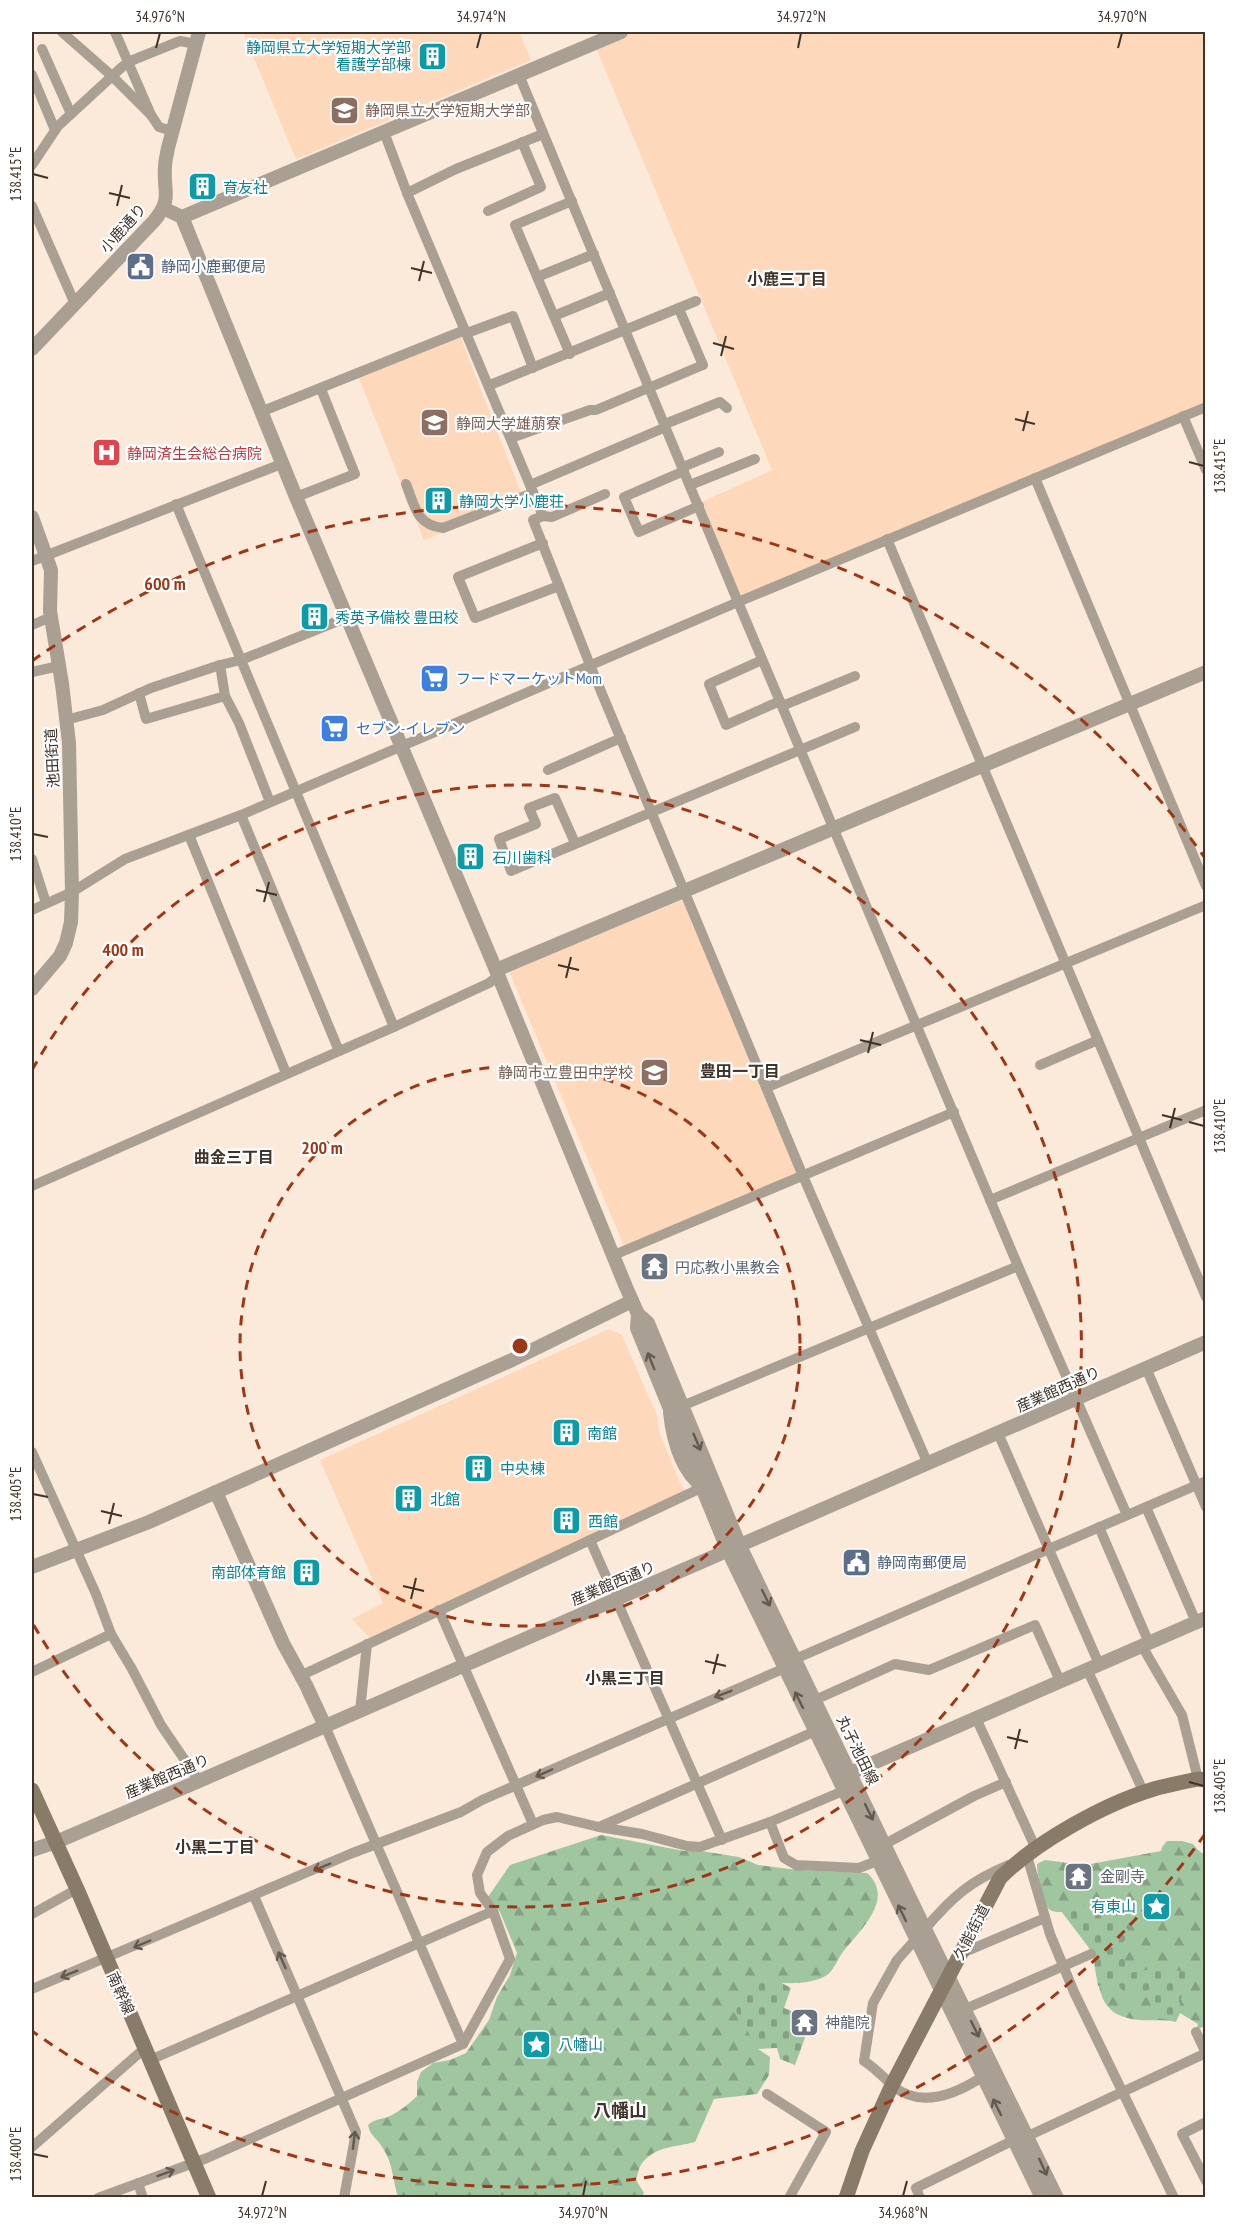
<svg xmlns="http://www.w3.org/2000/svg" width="1237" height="2229" font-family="'PT Sans Narrow','Noto Sans JP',sans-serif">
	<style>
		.built { fill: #fdd8bb }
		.forest { fill: url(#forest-firs) }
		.cemetery { fill: url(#cemetery-stones) }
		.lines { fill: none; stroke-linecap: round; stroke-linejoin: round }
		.minor { stroke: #a9a093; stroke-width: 10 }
		.tertiary { stroke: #a9a093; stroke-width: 14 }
		.secondary { stroke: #887b68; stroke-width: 15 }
		.oneway { stroke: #64594f }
		.ticks { fill: none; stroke: #3f332a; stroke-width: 2 }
		.ring { fill: none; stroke: #9e3717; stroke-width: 3; stroke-dasharray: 10 8 }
		.labels { text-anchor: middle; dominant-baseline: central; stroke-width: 4.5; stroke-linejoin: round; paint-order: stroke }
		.culture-label { font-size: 15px; fill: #0d838f; stroke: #fff; text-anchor: start }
		.education-label { font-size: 15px; fill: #785e54; stroke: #fff; text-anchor: start }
		.street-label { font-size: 15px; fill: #3f332a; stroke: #fff }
		.service-label { font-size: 15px; fill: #4e5e75; stroke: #fff; text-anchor: start }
		.health-label { font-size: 15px; fill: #be3a42; stroke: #fff; text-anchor: start }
		.shop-label { font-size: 15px; fill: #366cbe; stroke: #fff; text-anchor: start }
		.worship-label { font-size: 15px; fill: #5b616d; stroke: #fff; text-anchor: start }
		.neighbourhood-label { font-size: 16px; font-weight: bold; fill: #3f332a; stroke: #fff }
		.quarter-label { font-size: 18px; font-weight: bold; fill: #3f332a; stroke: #fff }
		.centre { fill: #9e3717; stroke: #fff; stroke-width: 3 }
		.ring-label { font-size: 18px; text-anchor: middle; font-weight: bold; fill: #9e3717; stroke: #fff; stroke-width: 4.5; stroke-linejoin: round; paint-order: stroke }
		.neatline { fill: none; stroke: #3f332a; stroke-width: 2 }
		.ticks-label { font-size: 15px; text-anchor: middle; fill: #3f332a }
	</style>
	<defs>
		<pattern id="forest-firs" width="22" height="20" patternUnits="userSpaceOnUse" patternTransform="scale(1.5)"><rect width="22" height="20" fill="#a0c6a0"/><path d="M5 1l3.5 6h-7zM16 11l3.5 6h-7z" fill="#84a183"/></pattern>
		<pattern id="cemetery-stones" width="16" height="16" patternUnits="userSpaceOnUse" patternTransform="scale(1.5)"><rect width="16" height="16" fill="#a0c6a0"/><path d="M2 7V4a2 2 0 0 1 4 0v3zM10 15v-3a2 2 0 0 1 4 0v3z" fill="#84a183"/></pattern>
	</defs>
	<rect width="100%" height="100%" fill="#fbe9da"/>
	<!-- built -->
	<g class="built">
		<polygon points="243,32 519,32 531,60 296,159"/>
		<polygon points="621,32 1205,32 1205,407 743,601 702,502 772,470 594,43"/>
		<polygon points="460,336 523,498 424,540 358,376"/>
		<polygon points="685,899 799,1173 624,1246 509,971"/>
		<polygon points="609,1329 622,1335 657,1416 659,1432 681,1485 686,1491 370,1638 352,1619 383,1603 320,1460"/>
	</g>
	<!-- forest -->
	<g class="forest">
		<path d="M601,1835l83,16h17l38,6 19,8 40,5 69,3c29,26 -8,58 -24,79 -5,6 -9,18 -16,23 -21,13 -54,7 -78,5l9,69 12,8 -1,18 -12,19 -43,5 -19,43c-18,5 -39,4 -52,20 -4,4 -5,12 -7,18l8,13 -2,4h-244c-5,-15 -5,-33 -14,-47 -5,-10 -14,-14 -16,-25 7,-7 15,-5 24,-10 8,-4 18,-12 25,-19v-14l4,-10 12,-9 17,-3 16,-7 23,-33 8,-23 13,-22 7,-22 -17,-41 -12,-15 22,-32z"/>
		<path d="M1167,1841h15l11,3 5,6 7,5v171l-9,4 2,-6 -18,-11 -4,9c-17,-4 -35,1 -52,-5 -29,-9 -24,-40 -32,-63 -4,-12 -22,-30 -30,-42 -5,0 -11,0 -14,-4 -6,-7 -11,-36 -11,-44l8,-4 40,5 76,-14 1,-4z"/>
	</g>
	<!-- cemetery -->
	<g class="cemetery">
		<polygon points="1079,1900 1092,1916 1109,1905 1132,1935 1119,1945 1129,1973 1157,1968 1187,1972 1176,2021 1151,2017 1153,1989 1129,1995 1120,1988 1118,1980 1098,1986 1092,1952 1062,1912"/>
		<polygon points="749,1980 778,1981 791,1988 784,2008 794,2012 790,2028 806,2035 795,2065 780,2059 777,2048 758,2049 736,2011"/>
	</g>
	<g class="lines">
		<!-- minor -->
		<g class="minor">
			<polyline points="62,32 112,76 151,115"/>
			<polyline points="115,32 151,115 159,127 172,131"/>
			<polyline points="42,49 71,114"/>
			<polyline points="32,75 55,130"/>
			<polyline points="519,75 738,602 1018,1266 1127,1515"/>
			<polyline points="384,132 407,193 543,516 533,520 590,665 803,1176 928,1464"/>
			<polyline points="32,165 58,126 122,67 128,62 180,41 196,44"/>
			<polyline points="407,193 456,169 543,134"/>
			<polyline points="32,206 75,304"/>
			<polyline points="488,211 541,187 522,142"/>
			<polyline points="537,277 594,254"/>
			<polyline points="554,316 610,293"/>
			<polyline points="467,333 513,316 533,368"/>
			<polyline points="570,354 515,225 572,201"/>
			<polyline points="490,385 696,301"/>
			<polyline points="263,411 465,330"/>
			<polyline points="1183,416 1206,470"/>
			<polyline points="665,424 720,402 727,408"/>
			<polyline points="511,438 590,410 596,410 703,365 679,309"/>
			<polyline points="683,467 719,452"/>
			<polyline points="684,471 624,497 639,532 699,506"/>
			<polyline points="1035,478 1206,886"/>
			<path d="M406,484c9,22 10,41 37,44l90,-35"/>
			<polyline points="530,485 666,427"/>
			<polyline points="690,485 755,459"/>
			<polyline points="296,497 355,474 321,389"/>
			<polyline points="176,504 394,1027"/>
			<polyline points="543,516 552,517 605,494"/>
			<polyline points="887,539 1206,1297"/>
			<polyline points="543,543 458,577 475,618 559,586"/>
			<polyline points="32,561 284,463"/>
			<polyline points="32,625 51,617"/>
			<polyline points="762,660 709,684 726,725 780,701"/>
			<polyline points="32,672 59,666"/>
			<polyline points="139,693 146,719 225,696"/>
			<polyline points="782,706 855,676"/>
			<polyline points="66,720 103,710 151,688 220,665"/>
			<polyline points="548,770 621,738"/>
			<polyline points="270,802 239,723 225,696 220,665 241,660 348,617"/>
			<polyline points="241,815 339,1051"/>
			<polyline points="189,835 286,1073"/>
			<polyline points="575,843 555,798 529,808 536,824 499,839 511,871 855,727"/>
			<polyline points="32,859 46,903"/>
			<polyline points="32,910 72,892 125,859 241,815 738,602 1206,407"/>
			<polyline points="1040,1065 1098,1040"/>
			<polyline points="768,1087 1206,905"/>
			<polyline points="32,1186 394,1027 489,983 498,976"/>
			<polyline points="990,1200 1206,1110"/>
			<polyline points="614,1255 954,1112"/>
			<polyline points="1146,1368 1206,1507"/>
			<polyline points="682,1406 1018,1266"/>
			<polyline points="998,1433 1099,1664"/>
			<polyline points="32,1452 96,1594 111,1634 132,1669 161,1725 199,1781"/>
			<polyline points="1146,1507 1196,1622"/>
			<polyline points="1099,1527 1149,1643"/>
			<polyline points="590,1540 722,1840"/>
			<polyline points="439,1610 533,1824"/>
			<polyline points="1142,1646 1182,1715 1198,1779"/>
			<polyline points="795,1659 1206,1481"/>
			<polyline points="1087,1669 1144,1793"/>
			<polyline points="32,1672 111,1634"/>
			<path d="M300,1676l401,-188c-22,-17 -30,-48 -33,-75"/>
			<polyline points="815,1700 895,1664 929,1670 1035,1625 1060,1681"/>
			<polyline points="360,1711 367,1644"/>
			<polyline points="976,1718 1036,1849"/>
			<polyline points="770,1822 784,1858 796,1865 859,1868 877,1861 885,1844 974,1796 1006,1782"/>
			<polyline points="599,1827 642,1834 687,1846 700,1847 770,1822 843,1791"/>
			<polyline points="1027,1856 1050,1934 1074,1992 1174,2198"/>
			<polyline points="254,1896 356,2132 344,2198"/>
			<polyline points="32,1914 77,1889"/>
			<path d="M925,1929c27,-32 45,-48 84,-64"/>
			<path d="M915,1940l-18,20 -24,43 -9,58c11,7 19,16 29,25 28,23 63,8 89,-9"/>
			<polyline points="960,1954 1045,1918"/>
			<polyline points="32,1989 350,1854 461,1812 482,1800 792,1665"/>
			<polyline points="965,2009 1091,1954"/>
			<polyline points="463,2044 510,1959 493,1911"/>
			<polyline points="150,2060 493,1911 480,1893 477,1875 487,1852 508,1836 543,1820 557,1817 599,1827 820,1729"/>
			<polyline points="767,2094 826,2132 789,2198"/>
			<polyline points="1206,2122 1182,2134 1206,2181"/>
			<polyline points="32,2147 145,2048"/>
			<polyline points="138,2183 143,2198"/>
			<polyline points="98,2198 207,2158 463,2044 325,1726"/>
			<polyline points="920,2198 916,2188 1014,2140 1028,2136 1206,2053 1196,2032"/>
		</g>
		<!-- tertiary -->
		<g class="tertiary">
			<polyline points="163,208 182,217 296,497 496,970 626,1287 638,1314 648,1323 740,1546 925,1929 1057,2198"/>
			<polyline points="182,217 621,32"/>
			<path d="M32,349l122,-128c19,-23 9,-28 11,-54 0,-6 2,-13 3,-19l31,-116"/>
			<polyline points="32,517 51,570 50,611 62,684 69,743 72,892 71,922 66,943 60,956 32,989"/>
			<polyline points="496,970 1206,672"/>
			<polyline points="638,1314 637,1328 728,1551 1042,2198"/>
			<polyline points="216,1492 283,1643 306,1685 325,1726"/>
			<polyline points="32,1567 149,1522 512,1360 632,1301"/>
			<polyline points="847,1782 850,1773 1206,1618"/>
			<polyline points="32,1850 56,1842 199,1781 1206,1342"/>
		</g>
		<!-- secondary -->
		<g class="secondary">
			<polyline points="32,1790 77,1889 209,2198"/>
			<path d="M846,2198l16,-47 30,-66 108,-207c36,-36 104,-74 154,-89 14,-4 29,-7 44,-10l8,1"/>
		</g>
	</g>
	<!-- one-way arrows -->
	<defs><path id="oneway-shaft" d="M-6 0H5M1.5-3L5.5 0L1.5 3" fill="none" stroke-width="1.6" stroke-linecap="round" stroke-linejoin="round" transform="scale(1.5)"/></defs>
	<g class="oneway">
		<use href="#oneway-shaft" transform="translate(651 1361) rotate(-112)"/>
		<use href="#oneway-shaft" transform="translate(697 1442) rotate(67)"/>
		<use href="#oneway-shaft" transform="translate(766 1598) rotate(64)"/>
		<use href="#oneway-shaft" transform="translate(723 1694) rotate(159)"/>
		<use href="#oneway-shaft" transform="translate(799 1700) rotate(-116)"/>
		<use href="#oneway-shaft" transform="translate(544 1773) rotate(156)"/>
		<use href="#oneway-shaft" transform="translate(869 1812) rotate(64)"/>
		<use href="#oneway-shaft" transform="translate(322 1867) rotate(157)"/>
		<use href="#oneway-shaft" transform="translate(902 1913) rotate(-116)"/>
		<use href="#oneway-shaft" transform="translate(142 1944) rotate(157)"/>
		<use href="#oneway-shaft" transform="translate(282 1960) rotate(-114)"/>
		<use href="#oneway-shaft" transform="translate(69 1974) rotate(158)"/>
		<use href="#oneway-shaft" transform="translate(975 2029) rotate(64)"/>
		<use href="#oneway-shaft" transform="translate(997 2107) rotate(-117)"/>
		<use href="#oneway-shaft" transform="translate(354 2140) rotate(-83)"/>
		<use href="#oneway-shaft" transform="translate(1043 2167) rotate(65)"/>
		<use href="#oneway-shaft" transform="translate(166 2173) rotate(-20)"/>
	</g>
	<!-- ticks -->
	<path class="ticks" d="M156,48l4,-15M477,48l4,-15M798,48l3,-15M1118,48l4,-15M33,174l15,4M109,193l21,5M117,206l5,-21M411,268l21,5M419,281l5,-20M713,343l21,6M721,356l5,-20M1015,419l20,5M1023,431l5,-20M1189,462l15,4M33,834l15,3M256,890l21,5M264,902l5,-20M558,965l21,5M566,978l5,-21M860,1040l21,5M868,1053l5,-21M1162,1115l20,5M1189,1122l15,4M1170,1128l5,-20M33,1494l15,3M101,1511l21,5M109,1524l5,-21M403,1586l21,5M411,1599l5,-21M705,1661l21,5M713,1674l5,-20M1007,1737l21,5M1015,1749l5,-20M1189,1782l15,4M33,2154l15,3M262,2196l4,-15M583,2196l3,-15M903,2196l4,-15"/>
	<!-- distance rings -->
	<g class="ring">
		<circle cx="520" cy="1346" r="280"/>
		<path d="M32 1070A561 561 0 1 1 32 1622"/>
		<path d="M1205 1834A841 841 0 0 1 32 2031M32 661A841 841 0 0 1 1205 858"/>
	</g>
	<!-- icons -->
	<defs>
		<symbol id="building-square" viewBox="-11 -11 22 22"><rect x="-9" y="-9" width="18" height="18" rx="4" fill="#0f9aa8" stroke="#fff"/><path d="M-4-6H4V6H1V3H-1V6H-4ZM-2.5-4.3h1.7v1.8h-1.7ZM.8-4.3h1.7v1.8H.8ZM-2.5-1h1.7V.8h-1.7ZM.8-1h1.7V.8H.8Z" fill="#fff"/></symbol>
		<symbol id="university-square" viewBox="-11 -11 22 22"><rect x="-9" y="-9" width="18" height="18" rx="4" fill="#8d6e63" stroke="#fff"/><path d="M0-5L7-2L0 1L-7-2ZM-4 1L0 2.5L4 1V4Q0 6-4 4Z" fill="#fff"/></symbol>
		<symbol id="civic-square" viewBox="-11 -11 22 22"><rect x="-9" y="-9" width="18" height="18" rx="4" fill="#5c6f8a" stroke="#fff"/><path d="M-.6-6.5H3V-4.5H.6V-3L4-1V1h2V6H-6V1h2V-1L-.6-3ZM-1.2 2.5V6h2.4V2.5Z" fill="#fff"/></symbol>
		<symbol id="hospital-square" viewBox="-11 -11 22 22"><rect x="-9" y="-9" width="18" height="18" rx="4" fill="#e0444e" stroke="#fff"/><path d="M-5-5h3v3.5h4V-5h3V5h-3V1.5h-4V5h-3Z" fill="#fff"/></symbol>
		<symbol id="supermarket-square" viewBox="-11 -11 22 22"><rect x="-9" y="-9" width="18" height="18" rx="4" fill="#3f7fe0" stroke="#fff"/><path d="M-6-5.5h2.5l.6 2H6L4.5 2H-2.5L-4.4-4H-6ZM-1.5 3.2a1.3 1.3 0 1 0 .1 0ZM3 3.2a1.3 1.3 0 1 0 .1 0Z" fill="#fff"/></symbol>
		<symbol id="school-square" viewBox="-11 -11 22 22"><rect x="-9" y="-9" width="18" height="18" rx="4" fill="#8d6e63" stroke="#fff"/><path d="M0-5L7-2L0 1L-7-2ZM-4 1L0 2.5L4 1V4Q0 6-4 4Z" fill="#fff"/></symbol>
		<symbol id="temple-square" viewBox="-11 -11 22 22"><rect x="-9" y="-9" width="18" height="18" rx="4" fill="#6b7280" stroke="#fff"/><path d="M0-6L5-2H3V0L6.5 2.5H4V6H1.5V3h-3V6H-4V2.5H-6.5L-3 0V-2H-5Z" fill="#fff"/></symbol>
		<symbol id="sight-square" viewBox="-11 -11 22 22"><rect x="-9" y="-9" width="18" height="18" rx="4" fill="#0f9aa8" stroke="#fff"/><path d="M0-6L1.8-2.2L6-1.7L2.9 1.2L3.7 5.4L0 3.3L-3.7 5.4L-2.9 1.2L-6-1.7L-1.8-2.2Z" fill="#fff"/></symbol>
	</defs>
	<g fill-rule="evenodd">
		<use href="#building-square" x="416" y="40" width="33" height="33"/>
		<use href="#university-square" x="328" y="94" width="33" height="33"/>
		<use href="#building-square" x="186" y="170" width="33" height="33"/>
		<use href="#civic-square" x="124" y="250" width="33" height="33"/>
		<use href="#university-square" x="418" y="406" width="33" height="33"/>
		<use href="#hospital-square" x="90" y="436" width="33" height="33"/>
		<use href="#building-square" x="422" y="484" width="33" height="33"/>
		<use href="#building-square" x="298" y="600" width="33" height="33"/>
		<use href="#supermarket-square" x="418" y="662" width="33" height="33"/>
		<use href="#supermarket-square" x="318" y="712" width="33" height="33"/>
		<use href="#building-square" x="454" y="840" width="33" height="33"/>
		<use href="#school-square" x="638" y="1056" width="33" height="33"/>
		<use href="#temple-square" x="638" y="1250" width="33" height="33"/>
		<use href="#building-square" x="550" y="1416" width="33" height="33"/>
		<use href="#building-square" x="462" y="1452" width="33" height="33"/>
		<use href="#building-square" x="392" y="1482" width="33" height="33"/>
		<use href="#building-square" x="550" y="1504" width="33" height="33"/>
		<use href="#civic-square" x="840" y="1546" width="33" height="33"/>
		<use href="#building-square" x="290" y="1556" width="33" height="33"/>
		<use href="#temple-square" x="1062" y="1860" width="33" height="33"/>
		<use href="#sight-square" x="1140" y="1890" width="33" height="33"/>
		<use href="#temple-square" x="788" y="2006" width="33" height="33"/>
		<use href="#sight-square" x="520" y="2028" width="33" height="33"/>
	</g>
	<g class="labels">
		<!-- culture labels -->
		<g class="culture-label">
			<text x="411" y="47" text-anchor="end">静岡県立大学短期大学部<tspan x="411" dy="17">看護学部棟</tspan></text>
			<text x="223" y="187">育友社</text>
			<text x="459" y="501">静岡大学小鹿荘</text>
			<text x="335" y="617">秀英予備校 豊田校</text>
			<text x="492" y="857">石川歯科</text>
			<text x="587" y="1433">南館</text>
			<text x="500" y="1468">中央棟</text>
			<text x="430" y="1499">北館</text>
			<text x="588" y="1521">西館</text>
			<text x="286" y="1572" text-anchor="end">南部体育館</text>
			<text x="1136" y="1906" text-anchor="end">有東山</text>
			<text x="558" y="2044">八幡山</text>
		</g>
		<!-- education labels -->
		<g class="education-label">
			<text x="365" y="110">静岡県立大学短期大学部</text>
			<text x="456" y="423">静岡大学雄萠寮</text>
			<text x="633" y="1072" text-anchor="end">静岡市立豊田中学校</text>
		</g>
		<!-- street labels -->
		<g class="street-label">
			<text transform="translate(123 228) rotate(-48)">小鹿通り</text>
			<text transform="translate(52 758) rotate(-93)">池田街道</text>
			<text transform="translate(1058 1389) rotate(-24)">産業館西通り</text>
			<text transform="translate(613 1583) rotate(-23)">産業館西通り</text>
			<text transform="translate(858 1750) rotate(64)">丸子池田線</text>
			<text transform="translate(167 1776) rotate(-23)">産業館西通り</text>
			<text transform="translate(971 1932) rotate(-63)">久能街道</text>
			<text transform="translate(121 1993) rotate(66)">南幹線</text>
		</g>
		<!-- service labels -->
		<g class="service-label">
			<text x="161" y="266">静岡小鹿郵便局</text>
			<text x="877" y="1562">静岡南郵便局</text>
		</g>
		<!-- health labels -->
		<g class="health-label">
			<text x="127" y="453">静岡済生会総合病院</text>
		</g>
		<!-- shop labels -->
		<g class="shop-label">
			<text x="456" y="678">フードマーケットMom</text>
			<text x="356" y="728">セブン-イレブン</text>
		</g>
		<!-- worship labels -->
		<g class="worship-label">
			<text x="675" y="1267">円応教小黒教会</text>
			<text x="1100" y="1876">金剛寺</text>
			<text x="825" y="2022">神龍院</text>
		</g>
		<!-- neighbourhood labels -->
		<g class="neighbourhood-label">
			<text x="787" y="279">小鹿三丁目</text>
			<text x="740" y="1071">豊田一丁目</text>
			<text x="234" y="1157">曲金三丁目</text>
			<text x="625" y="1678">小黒三丁目</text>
			<text x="215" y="1847">小黒二丁目</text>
		</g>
		<!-- quarter labels -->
		<g class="quarter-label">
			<text x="620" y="2110">八幡山</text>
		</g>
	</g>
	<circle cx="520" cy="1346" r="9" class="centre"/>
	<g class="ring-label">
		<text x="165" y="590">600 m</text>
		<text x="123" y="956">400 m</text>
		<text x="322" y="1154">200 m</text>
	</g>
	<!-- border -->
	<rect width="1237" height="2229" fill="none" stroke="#ffffff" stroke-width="66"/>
	<rect x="33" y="33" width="1171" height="2163" class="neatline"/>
	<g class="ticks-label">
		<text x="160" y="22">34.976°N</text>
		<text x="481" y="22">34.974°N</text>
		<text x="801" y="22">34.972°N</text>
		<text x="1122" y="22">34.970°N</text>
		<text transform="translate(16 174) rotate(-90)" y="5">138.415°E</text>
		<text transform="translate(1220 466) rotate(-90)" y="5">138.415°E</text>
		<text transform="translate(16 834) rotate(-90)" y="5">138.410°E</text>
		<text transform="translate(1220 1126) rotate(-90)" y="5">138.410°E</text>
		<text transform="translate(16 1494) rotate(-90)" y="5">138.405°E</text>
		<text transform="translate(1220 1786) rotate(-90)" y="5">138.405°E</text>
		<text transform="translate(16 2154) rotate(-90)" y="5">138.400°E</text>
		<text x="262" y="2218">34.972°N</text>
		<text x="583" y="2218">34.970°N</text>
		<text x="903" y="2218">34.968°N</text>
	</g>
</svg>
